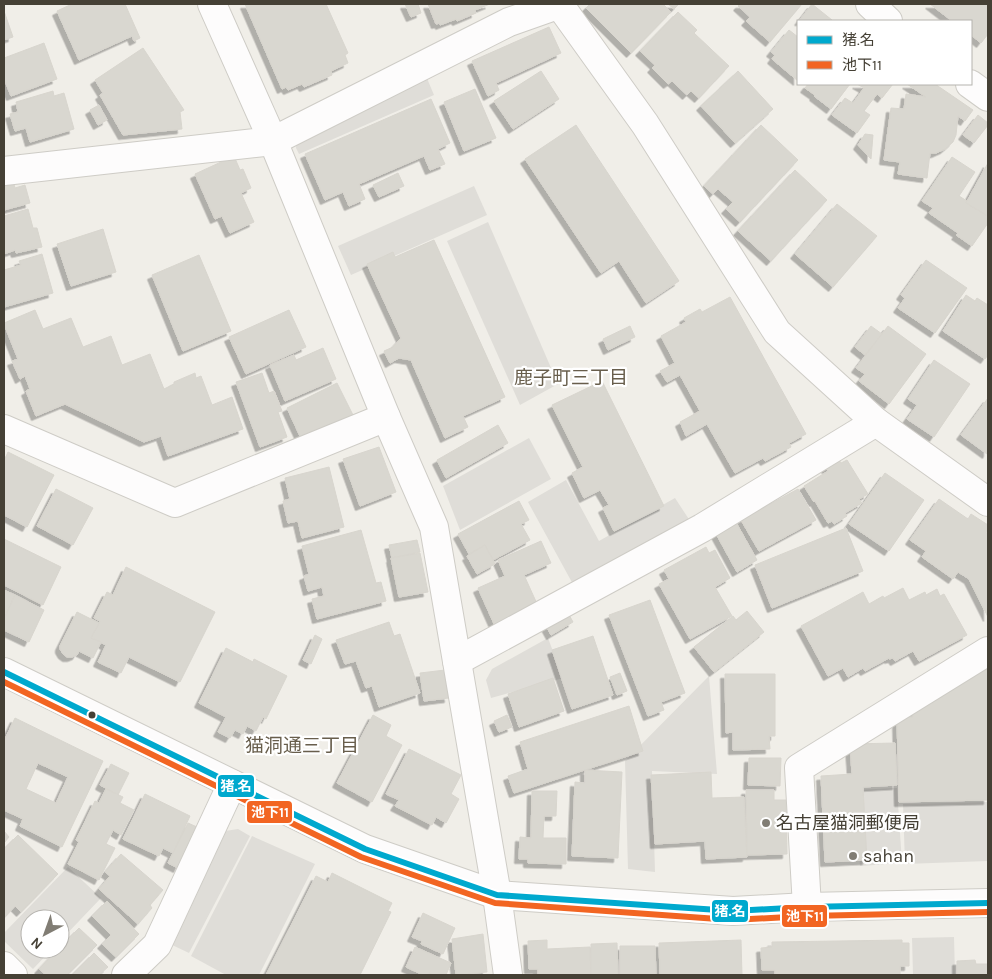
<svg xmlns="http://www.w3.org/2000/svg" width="992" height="979" font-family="Karla,'Noto Sans JP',sans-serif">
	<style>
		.parking { fill: #dfddd8 }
		.building { fill: #d9d7d0; stroke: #d8d5ce; fill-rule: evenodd; filter: url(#shadow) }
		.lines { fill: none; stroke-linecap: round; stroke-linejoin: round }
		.minor-casing { stroke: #ceccc6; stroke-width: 30 }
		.minor { stroke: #fdfcfc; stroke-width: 28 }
		.bus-1-casing { stroke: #fff; stroke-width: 10 }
		.bus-2-casing { stroke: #fff; stroke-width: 10 }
		.bus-1 { stroke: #00a9ce; stroke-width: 6 }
		.bus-2 { stroke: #f26522; stroke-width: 6 }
		.bus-dot { fill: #454035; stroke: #fff; stroke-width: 2 }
		.poi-dot { fill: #817d74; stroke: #fff; stroke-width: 2 }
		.labels { text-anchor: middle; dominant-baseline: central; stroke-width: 4.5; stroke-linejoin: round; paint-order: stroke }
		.poi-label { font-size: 18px; fill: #454035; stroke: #fff; text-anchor: start }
		.neighbourhood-label { font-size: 19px; fill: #685e4c; stroke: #fff }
		.line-badge { stroke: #fff; stroke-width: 2 }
		.badge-label { font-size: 14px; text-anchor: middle; font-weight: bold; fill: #fff }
	</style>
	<defs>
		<filter id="shadow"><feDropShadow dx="-4.5" dy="4.5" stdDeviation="0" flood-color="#0004"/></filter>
	</defs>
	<rect width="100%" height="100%" fill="#f0eee8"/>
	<!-- parking -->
	<g class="parking">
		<polygon points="426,76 434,95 299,154 296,148 297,133"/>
		<polygon points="474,186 487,215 351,275 338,246"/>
		<polygon points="488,222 558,384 520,405 447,241"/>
		<polygon points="529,438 551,479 460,530 443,486"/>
		<polygon points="566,480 599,541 675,498 692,524 574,586 528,502"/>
		<polygon points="548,638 563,678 491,698 486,680 492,669"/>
		<polygon points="709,676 717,774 652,771 655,872 628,869 625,761"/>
		<polygon points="897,788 902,863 860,866 856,790"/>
		<polygon points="987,802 988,861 905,864 903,804"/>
		<polygon points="238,829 250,836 189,953 168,943 225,831"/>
		<polygon points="252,836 315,864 259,975 226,975 191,956"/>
		<polygon points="68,867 101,898 60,941 60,919 30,919 30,949 52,949 33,969 4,941 4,933"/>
		<polygon points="954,937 955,975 913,975 912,938"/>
	</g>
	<!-- building -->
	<g class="building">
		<polygon points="72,4 125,4 140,38 134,41 132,36 79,60 57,11"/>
		<polygon points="245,4 326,4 348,53 345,55 348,63 331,71 332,75 304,87 302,84 288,90 286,87 282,89"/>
		<polygon points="405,4 418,4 421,13 411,17"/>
		<polygon points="428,4 490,4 475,10 476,13 457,21 456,19 440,25 440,23 436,24"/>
		<polygon points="590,4 663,4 671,12 631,53 586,8"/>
		<polygon points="668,4 679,4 674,9"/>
		<polygon points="740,4 802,4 770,42 746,21 750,17 738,6"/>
		<polygon points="812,4 832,20 831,21 799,21"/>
		<polygon points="930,4 988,4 988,34 981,43 971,35 971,21 952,21"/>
		<polygon points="4,11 13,37 4,40"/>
		<polygon points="678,12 697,30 694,33 729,66 699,98 691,91 687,95 672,81 668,84 652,68 655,65 640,51"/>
		<polygon points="549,27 561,53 496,83 499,90 488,96 472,61"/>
		<polygon points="789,30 798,37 798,81 772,59 775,55 771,52"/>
		<polygon points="44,43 57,79 11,96 5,81 4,81 4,58"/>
		<polygon points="143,48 184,110 180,112 182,129 123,135 100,95 103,93 95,80"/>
		<polygon points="541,71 559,99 513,129 494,101"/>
		<polygon points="738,71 773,109 735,143 701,106"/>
		<polygon points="808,84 850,84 831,109 814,96 815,95 805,88"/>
		<polygon points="857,84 893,84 882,98 877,94 864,111 870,115 857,133 832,115 845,98 853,103 864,88"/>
		<polygon points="907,84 935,84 973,110 965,121 958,116 956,135 953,142 945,149 936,153 930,153 927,178 898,174 900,162 884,160 891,108 904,109 906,94 926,97"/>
		<polygon points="475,89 496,138 464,151 444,102"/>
		<polygon points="53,91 54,96 64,93 74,129 30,142 26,128 15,131 10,114 18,112 16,102"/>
		<polygon points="431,99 450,143 438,149 445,164 430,170 424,156 359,184 365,199 349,206 343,192 325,200 305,154"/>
		<polygon points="99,105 107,120 98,125 90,110"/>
		<polygon points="978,115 988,123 988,125 974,143 963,135"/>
		<polygon points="576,125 679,281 646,303 619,261 601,273 525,159"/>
		<polygon points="761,125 798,160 740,222 726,209 733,202 718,189 713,194 704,186"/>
		<polygon points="865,134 873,135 871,159 858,145"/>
		<polygon points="234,156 240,170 243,169 251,188 241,193 254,222 230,233 222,216 215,219 195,174"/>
		<polygon points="952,157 975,172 959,196 967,201 966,203 988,216 988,223 972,246 956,235 958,233 929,213 933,208 922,201"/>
		<polygon points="988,163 988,216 966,203"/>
		<polygon points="795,170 827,200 771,261 738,231"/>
		<polygon points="398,173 404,186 379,197 373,185"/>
		<polygon points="12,177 15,188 25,185 30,203 4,210 4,179"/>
		<polygon points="837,204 877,236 833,287 795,254"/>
		<polygon points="28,209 33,228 37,228 42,247 16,253 15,250 4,254 4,216"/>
		<polygon points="103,229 116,272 71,286 57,244"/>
		<polygon points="434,240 505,397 463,416 468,427 445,438 411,360 399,358 390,363 384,351 393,347 401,338 367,264 393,252 395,257"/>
		<polygon points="42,254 53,293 4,307 4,270 21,265 19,261"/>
		<polygon points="199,255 231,331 183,351 152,275"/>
		<polygon points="926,260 967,288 935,333 898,308 905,298 901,295"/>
		<polygon points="966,295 975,301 977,298 988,305 988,355 985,359 943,331"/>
		<polygon points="730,297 806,434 789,443 791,447 765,461 763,458 735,473 707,424 686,436 680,422 700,411 680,375 667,382 660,371 675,363 661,336 686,322 684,318 700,309 702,312"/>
		<polygon points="35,310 43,329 71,318 83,347 111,336 122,365 150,354 164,389 174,384 174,382 195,373 196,378 201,376 212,405 232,397 243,429 168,456 161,436 144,442 65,404 36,416 26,391 30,389 25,376 20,379 12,361 18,359 4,324 4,323"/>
		<polygon points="289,310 306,347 246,374 229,337"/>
		<polygon points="630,326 635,337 608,350 603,339"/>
		<polygon points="871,326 882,334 865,355 855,347"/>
		<polygon points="888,326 926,354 889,404 859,381 865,374 856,368"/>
		<polygon points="323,348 336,379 285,401 270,365 294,355 296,360"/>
		<polygon points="934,360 970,384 934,437 907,419 917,405 908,399"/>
		<polygon points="262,373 269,393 274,391 282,411 278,412 287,437 260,447 236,382"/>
		<polygon points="602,381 664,506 614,531 603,508 609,505 600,490 584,498 572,473 583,467 552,405"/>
		<polygon points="337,383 354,417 305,447 287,408"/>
		<polygon points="988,398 988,452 987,454 961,435"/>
		<polygon points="498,425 508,443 446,478 437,460"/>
		<polygon points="379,447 396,492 360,506 343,459"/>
		<polygon points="8,452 54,475 27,527 4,515 4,461"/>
		<polygon points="839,460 841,463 847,460 868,494 859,499 862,503 845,513 847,516 834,524 832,521 828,523 815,501 814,502 804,486 828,471 826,468"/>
		<polygon points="329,467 344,527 302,538 298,521 288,523 283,501 290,499 285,478"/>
		<polygon points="885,473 924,500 889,551 849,524"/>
		<polygon points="56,489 93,508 73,545 37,526"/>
		<polygon points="798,489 816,520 759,551 741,520"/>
		<polygon points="939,499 968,519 971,514 988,525 988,529 986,533 988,534 988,617 969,579 958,572 953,579 922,557 926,551 910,540"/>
		<polygon points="519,501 529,520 521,524 530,540 493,560 485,545 469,554 458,534"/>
		<polygon points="734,519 757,560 737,572 714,530"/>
		<polygon points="846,528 863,571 772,608 755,565"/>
		<polygon points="361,530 376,583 381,582 386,601 317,619 312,599 324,596 322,587 308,591 304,576 309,574 302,546"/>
		<polygon points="4,539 61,567 43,605 4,585"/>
		<polygon points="417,540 420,552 392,558 389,545"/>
		<polygon points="541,541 551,563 524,575 538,606 495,626 478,588 505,576 498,560"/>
		<polygon points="485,545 495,564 477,574 467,556"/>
		<polygon points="706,547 709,553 715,550 730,578 715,587 732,616 690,639 659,584 669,579 664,570"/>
		<polygon points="420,553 428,592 399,597 391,558"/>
		<polygon points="126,567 215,612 180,682 129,657 121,673 98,662 106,645 91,638 100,621 94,618 107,592 113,595"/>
		<polygon points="903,588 909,600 925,592 926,595 937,589 940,596 944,594 967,635 919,661 913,651 895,661 893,658 889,659 889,658 865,671 863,668 848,677 843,668 828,676 801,626 863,592 869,604 883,596 884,598"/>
		<polygon points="4,590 15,595 4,619"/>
		<polygon points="15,595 44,610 29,642 4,630 4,619"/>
		<polygon points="650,600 685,693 661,702 664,710 648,716 609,615"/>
		<polygon points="747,611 764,632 714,672 694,647 733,616 736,620"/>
		<polygon points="77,612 99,623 91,638 101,642 93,658 79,651 77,655 72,657 67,657 63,654 60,649 60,646"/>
		<polygon points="568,613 573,622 551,635 546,626"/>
		<polygon points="389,622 394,636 400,634 420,693 379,707 372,686 366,688 356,661 345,664 336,640"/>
		<polygon points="315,635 322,639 311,664 303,660"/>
		<polygon points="593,636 613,695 572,709 552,650"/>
		<polygon points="226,648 253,662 254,659 287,676 266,719 263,717 256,731 247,726 243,734 235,730 230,738 218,732 226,717 199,703"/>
		<polygon points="988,663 988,800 899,802 897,718 913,717 913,707"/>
		<polygon points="445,670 449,698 424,701 420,673"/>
		<polygon points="620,673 627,691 617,695 610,677"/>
		<polygon points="725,674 775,674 775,736 769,736 770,749 733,750 733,732 726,733"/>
		<polygon points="553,678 564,711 519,727 508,694"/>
		<polygon points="629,706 643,751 514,793 508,776 528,769 520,742"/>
		<polygon points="373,715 391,725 386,736 402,745 372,802 337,783"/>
		<polygon points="507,715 512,727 499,732 494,721"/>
		<path d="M15,718l88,43 -41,86 -42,-21 3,-7 -19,-9v-69zM38,763l30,14 -12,26 -30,-14z"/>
		<polygon points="895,743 897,785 863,787 867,860 825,862 821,776 852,774 850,744"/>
		<polygon points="409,749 461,775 451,794 459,799 446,823 436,817 432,825 395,806 399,800 386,794"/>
		<polygon points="749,758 781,758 780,786 748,785"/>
		<polygon points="111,764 129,773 118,795 100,785"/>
		<polygon points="585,770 622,772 618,858 572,856 575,782 585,783"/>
		<polygon points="711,772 712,798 744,797 747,857 706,859 705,841 655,844 651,775"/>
		<polygon points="106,789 123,797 120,803 134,810 121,835 113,830 106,844 115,848 99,880 68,864 79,842 76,840 95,801 99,803"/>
		<polygon points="746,790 774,790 774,800 786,800 787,854 747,855"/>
		<polygon points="532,791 557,791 556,816 544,816 543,838 566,838 566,864 528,863 528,859 519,859 520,837 531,838"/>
		<polygon points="145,794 190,816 173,853 163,848 159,856 123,839"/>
		<polygon points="188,823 197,827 178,868 168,863"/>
		<polygon points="4,831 9,837 4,843"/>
		<polygon points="18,835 58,874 21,912 15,906 4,918 4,849"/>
		<polygon points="121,854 163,890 150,905 152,908 138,924 99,889 110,876 105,872"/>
		<polygon points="332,873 392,903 388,911 391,912 360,975 266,975 316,876 328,882"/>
		<polygon points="107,901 139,934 116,957 102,944 111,935 92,916"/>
		<polygon points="423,913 455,928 443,954 421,944 422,941 412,937"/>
		<polygon points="79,928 97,945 67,975 46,975 39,969 58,949 60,949 60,947"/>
		<polygon points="483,934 487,972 456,975 452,939"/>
		<polygon points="547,940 547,949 590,947 591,975 538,975 538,969 529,969 528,941"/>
		<polygon points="741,940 742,975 660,975 659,943"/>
		<polygon points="902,940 902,943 909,943 909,966 900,966 900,975 775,975 775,970 762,970 761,948 772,947 772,942"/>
		<polygon points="617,943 618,975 591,975 591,944"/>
		<polygon points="620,946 655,946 656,975 620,975"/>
		<polygon points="415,947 451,963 446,975 433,975 429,973 429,975 423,975 406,967"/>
		<polygon points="94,953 108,967 99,975 72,975"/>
		<polygon points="975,960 976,964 988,964 988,975 957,975 957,961"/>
	</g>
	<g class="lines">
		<defs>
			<g id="minor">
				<polyline points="559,4 645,124 777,332 876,422 988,502"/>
				<polyline points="870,4 888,21"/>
				<polyline points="970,84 988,97"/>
				<polyline points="4,171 273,141 212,4"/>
				<polyline points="4,429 175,503 386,417"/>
				<polyline points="457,661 702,528 876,422"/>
				<polyline points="4,672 365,849 497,895 733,911 807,907 988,903"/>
				<polyline points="807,907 799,768 988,651"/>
				<polyline points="4,966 13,975"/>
				<polyline points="126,975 157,945 232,784"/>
				<polyline points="508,975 497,895 434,527 386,417 273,141 509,22 560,4"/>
			</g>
		</defs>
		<!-- minor casing -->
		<use href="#minor" class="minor-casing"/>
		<!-- minor -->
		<use href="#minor" class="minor"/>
		<defs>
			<polyline id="bus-1" points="4,672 365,849 497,895 733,911 807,907 988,903"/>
			<polyline id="bus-2" points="4,682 361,857 495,903 732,920 807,916 988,912"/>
		</defs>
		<!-- bus-1 casing -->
		<use href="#bus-1" class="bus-1-casing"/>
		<!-- bus-2 casing -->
		<use href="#bus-2" class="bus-2-casing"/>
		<!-- bus-1 -->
		<use href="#bus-1" class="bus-1"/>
		<!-- bus-2 -->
		<use href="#bus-2" class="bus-2"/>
	</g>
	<!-- markers -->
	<circle class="bus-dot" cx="92" cy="715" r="4.5"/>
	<g class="poi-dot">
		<circle cx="766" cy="823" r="5"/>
		<circle cx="853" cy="856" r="5"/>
	</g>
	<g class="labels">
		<!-- poi labels -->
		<g class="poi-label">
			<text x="776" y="823">名古屋猫洞郵便局</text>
			<text x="863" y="856">sahan</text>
		</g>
		<!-- neighbourhood labels -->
		<g class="neighbourhood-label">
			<text x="571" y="378">鹿子町三丁目</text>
			<text x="302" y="746">猫洞通三丁目</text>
		</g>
	</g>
	<g class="line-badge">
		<rect x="217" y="774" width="38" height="24" rx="5" fill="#00a9ce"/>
		<rect x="246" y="800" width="47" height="24" rx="5" fill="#f26522"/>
		<rect x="711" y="899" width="38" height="24" rx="5" fill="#00a9ce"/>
		<rect x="781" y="904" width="47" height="24" rx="5" fill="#f26522"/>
	</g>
	<g class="badge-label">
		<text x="236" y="791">猪.名</text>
		<text x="270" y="817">池下11</text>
		<text x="730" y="916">猪.名</text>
		<text x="805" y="921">池下11</text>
	</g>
	<!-- border -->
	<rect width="992" height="979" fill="none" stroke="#454035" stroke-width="10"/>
	<!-- legend -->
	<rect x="797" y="20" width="175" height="65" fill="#ffffff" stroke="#b5b3ae"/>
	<rect x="807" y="36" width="25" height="8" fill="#00a9ce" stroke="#b5b3ae"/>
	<text x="842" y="45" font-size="15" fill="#454035">猪.名</text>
	<rect x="807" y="61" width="25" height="8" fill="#f26522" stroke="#b5b3ae"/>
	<text x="842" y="70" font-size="15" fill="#454035">池下11</text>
	<!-- north arrow -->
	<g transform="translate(45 934) rotate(221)"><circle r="24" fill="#ffffff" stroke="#b5b3ae"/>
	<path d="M0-4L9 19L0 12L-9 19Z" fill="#817d74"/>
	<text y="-8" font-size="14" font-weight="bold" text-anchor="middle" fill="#454035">N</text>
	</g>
</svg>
